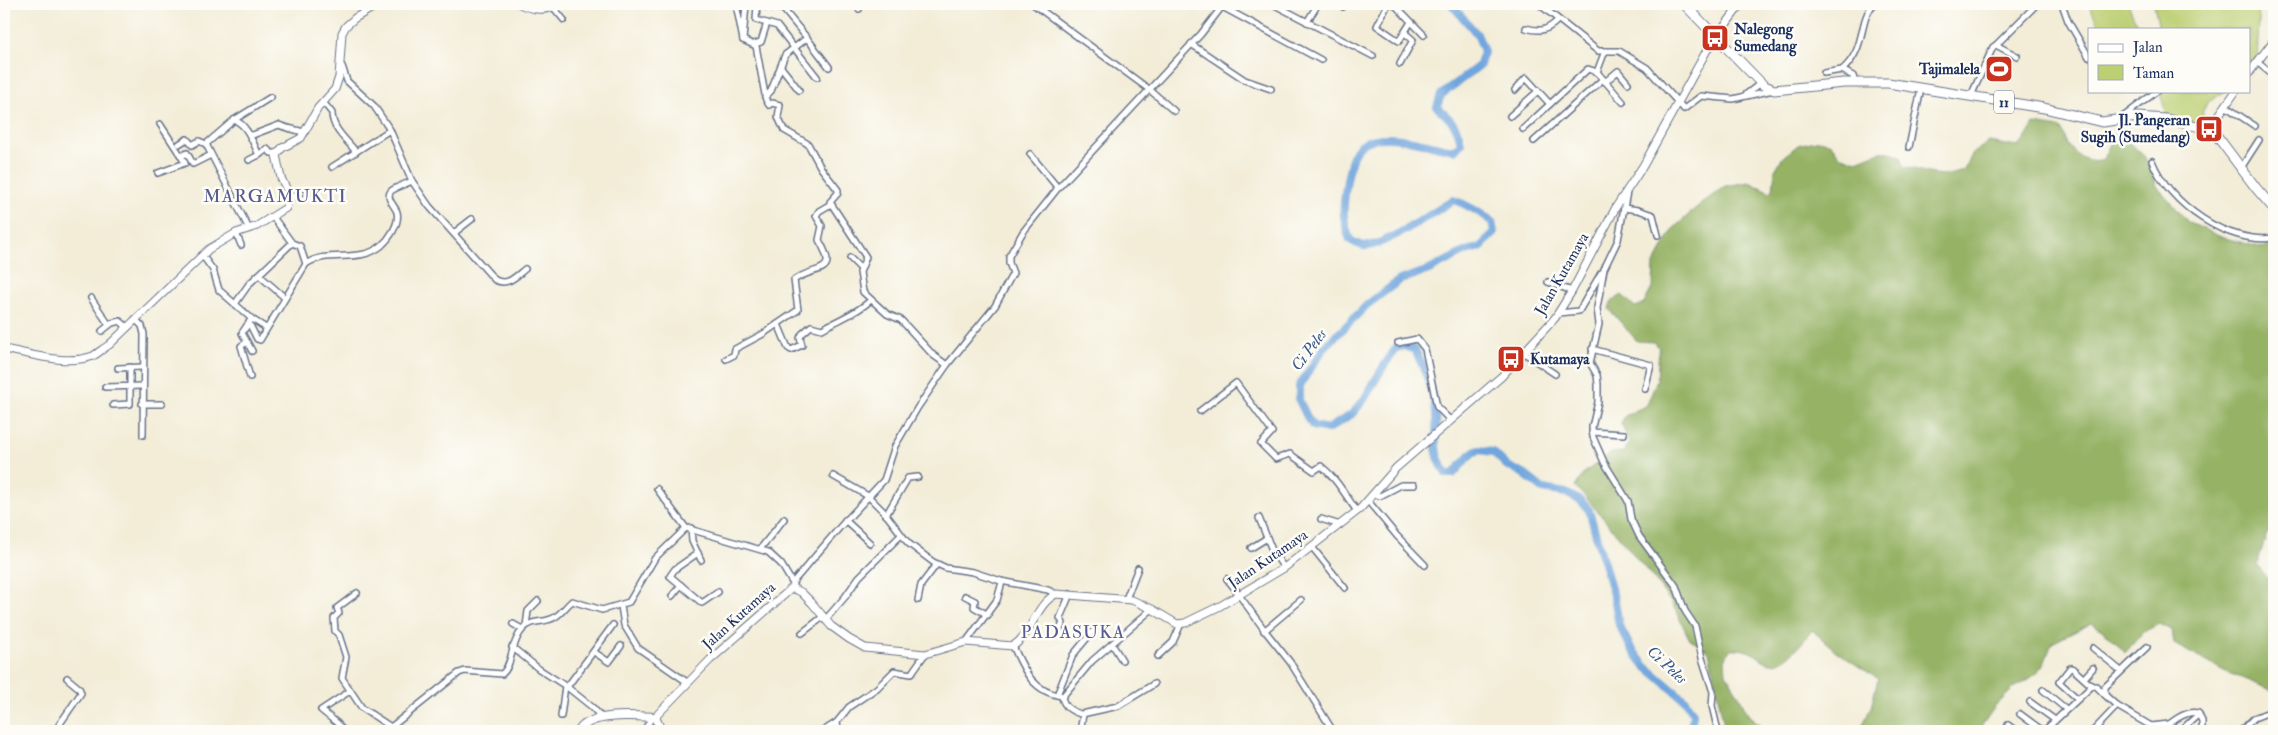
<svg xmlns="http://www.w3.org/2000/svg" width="2278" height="735" font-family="'IM FELL Double Pica',serif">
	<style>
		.green { fill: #bccf73; stroke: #6c7f68 }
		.forest { fill: #95b265; stroke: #587062 }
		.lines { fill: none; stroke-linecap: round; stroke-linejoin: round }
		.river { stroke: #70a5dd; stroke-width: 8 }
		.street-casing { stroke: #677289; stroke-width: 8 }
		.secondary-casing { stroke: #677289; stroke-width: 9 }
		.primary-casing { stroke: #677289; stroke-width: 10 }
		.highway-casing { stroke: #677289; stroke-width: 11 }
		.street { stroke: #fff; stroke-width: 5 }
		.secondary { stroke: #fff; stroke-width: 7 }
		.primary { stroke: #fff; stroke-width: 8 }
		.highway { stroke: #fff; stroke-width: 9 }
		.labels { text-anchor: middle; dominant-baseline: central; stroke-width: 5; stroke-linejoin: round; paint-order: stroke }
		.shield { fill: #fdfcf7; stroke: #5f6c8c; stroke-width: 1 }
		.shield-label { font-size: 14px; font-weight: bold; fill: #1b2f5e }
		.poi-label { font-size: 15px; font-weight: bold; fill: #1b2f5e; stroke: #fdfcf7; text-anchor: start }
		.street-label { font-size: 15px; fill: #1b2f5e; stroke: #fdfcf7 }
		.water-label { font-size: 16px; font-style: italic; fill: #39588a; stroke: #fdfcf7 }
		.quarter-label { font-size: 18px; letter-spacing: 1px; fill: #585b92; stroke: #fdfcf7 }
	</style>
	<rect width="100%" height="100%" fill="#fdfcf7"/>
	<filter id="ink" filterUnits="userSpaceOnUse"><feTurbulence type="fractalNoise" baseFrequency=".02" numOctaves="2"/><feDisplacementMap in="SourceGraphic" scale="10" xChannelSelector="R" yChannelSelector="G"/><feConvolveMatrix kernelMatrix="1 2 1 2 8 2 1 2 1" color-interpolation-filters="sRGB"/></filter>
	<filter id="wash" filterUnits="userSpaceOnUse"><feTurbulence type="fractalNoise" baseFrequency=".0096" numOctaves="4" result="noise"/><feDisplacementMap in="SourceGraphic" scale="20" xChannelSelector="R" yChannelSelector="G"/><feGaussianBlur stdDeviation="1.12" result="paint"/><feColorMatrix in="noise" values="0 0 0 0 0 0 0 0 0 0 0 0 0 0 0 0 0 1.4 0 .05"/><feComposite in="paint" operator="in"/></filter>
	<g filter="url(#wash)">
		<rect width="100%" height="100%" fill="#f3edd8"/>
		<!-- green -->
		<g class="green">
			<polygon points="2089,4 2128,4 2139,29 2100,29"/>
			<polygon points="2154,4 2257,4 2259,20 2257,62 2249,73 2249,29 2159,29"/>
			<polygon points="2159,91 2225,91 2207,103 2202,113 2207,120 2193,127 2169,121"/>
		</g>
		<!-- forest -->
		<path class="forest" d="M2034,124l26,4c4,4 4,8 7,14 6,14 23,22 36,17l11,-24 15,7 16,15 12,29 31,36 33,15 42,11 11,-2v279l-8,11 -9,29 17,21v105l-50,-20 -50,-27 -2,-14 -13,-6 -16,8 -18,21 -14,-16 -19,-14 -40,20 -8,21 -12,13 -18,11 -20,20 -16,23h-118l11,-24 7,-28 -41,-27 -25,-22c-9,12 -32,43 -49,30 -10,-8 -20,-12 -33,-11l-5,11 1,14 9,14 14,28 20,15h-44l-16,-80 -20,-13 -16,-33 -19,-26 -66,-79 -13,-13 9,-14 27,-20 13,-1 5,-10 -8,-19 4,-7 22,-11 10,-25 2,-33 -6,-5 -16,-1 -28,-32 2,-7 11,-7 13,12 9,-3 9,-19 1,-21 19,-35 24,-22 28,-21 24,-4 21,10 3,-2 2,-20 8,-13 15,-12 22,-5 11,4 8,11 17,6c19,-5 24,-15 45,-5l3,10c20,6 41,14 60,4l9,-17 16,-11 28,5 7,-6z"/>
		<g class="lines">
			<!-- river -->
			<path class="river" d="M1451,4l26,30 7,17 -4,14 -39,30 -4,12c13,12 21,18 24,37l-7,6c-25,-4 -86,-27 -100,4 -4,8 -5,18 -7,26 -4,26 -6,35 3,60 4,2 10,6 15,6 18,1 71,-35 88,-46 16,5 27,12 39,22l2,10 -13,15 -15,4 -37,19 -29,10 -32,24 -44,44 -25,38v14l9,19 5,7 15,3 24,-15 11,-13 22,-37 11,-16 8,-2 11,4c10,19 18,40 21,63 2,29 -6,33 10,61h7l19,-21 7,-3 14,2 13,13 18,9 19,15 23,4 15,8 8,9 26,92 4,23 12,23 14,18 40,34 8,13 -2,18"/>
		</g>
	</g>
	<g filter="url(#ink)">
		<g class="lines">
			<defs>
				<g id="street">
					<polyline points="736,4 743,40 746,4"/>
					<polyline points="858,4 859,9"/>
					<polyline points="1033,4 1150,90 1174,111"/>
					<polyline points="1217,4 1321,60"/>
					<polyline points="1273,4 1373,56"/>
					<polyline points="1388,4 1377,26 1399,41 1411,22"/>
					<polyline points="1394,4 1424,35"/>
					<polyline points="1539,4 1598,51 1619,51 1647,68 1684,109 1701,96 1733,99 1773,90"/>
					<polyline points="2062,4 2068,21 2089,57"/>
					<polyline points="553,7 564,20"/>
					<polyline points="1343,7 1344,4"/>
					<polyline points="1691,12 1698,4"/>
					<polyline points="1307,22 1318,4"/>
					<path d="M1526,28c14,4 21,3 32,-8"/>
					<polyline points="807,38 783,9 757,5 756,20 777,26 817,77"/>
					<polyline points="743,40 756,46 766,100 769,105 772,103 780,105 778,117 784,130 808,144 821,168 838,190 838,193 830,202 866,257 860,272 863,292 887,314 901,320 933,355 947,365"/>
					<polyline points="754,44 761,42 767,23"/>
					<polyline points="1191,44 1245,80 1271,89"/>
					<polyline points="1996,45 2037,4"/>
					<polyline points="2257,62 2274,76"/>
					<polyline points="1400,64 1413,40 1405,33"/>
					<polyline points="781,67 799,90"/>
					<polyline points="1824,73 1842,70"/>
					<polyline points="1604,80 1623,102"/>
					<polyline points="1605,82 1618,71 1628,83"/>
					<path d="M1855,82l-2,-6 -11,-6c25,-21 16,-51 32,-66"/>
					<polyline points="1515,90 1526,78 1550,104"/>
					<polyline points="1744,96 1757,86 1759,81"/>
					<polyline points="1971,96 1993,47 1996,45 2017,56"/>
					<polyline points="765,97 771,91 785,55 807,38 829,67"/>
					<path d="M323,102l9,11c0,16 14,26 24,39"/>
					<polyline points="2225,106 2255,126"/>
					<polyline points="1510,116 1538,91"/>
					<polyline points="2123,117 2157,91"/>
					<path d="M234,120c13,4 19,23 25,35l8,-6 4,4h6"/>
					<polyline points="160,124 181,156"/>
					<polyline points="1523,129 1588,69 1597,72 1605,51"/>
					<path d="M250,136l29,-11c9,4 17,4 26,8"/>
					<polyline points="1534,141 1603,79 1597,72"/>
					<polyline points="179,144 187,139 192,145 199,141 206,144"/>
					<polyline points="1909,147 1921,89"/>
					<polyline points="1030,154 1058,188"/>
					<polyline points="249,160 259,155"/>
					<path d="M2152,161c17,43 76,84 122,77"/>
					<polyline points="332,167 390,130"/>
					<polyline points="2241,168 2259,140"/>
					<polyline points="158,173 185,163 181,156 187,153 193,164 211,155"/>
					<path d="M412,181l17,25 66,74c13,6 20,-3 30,-11"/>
					<polyline points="1627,192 1618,240 1604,269 1597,308 1599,324 1590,363 1597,375 1598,384 1598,402 1592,427 1593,437 1604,462 1628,501 1631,519 1639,536 1676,586 1685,611 1695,626 1702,658 1713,692 1712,706 1718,731"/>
					<polyline points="290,200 300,193"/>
					<polyline points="1624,208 1638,210 1653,215 1658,235"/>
					<path d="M273,217l19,26 8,3 6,18c22,-15 53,0 75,-18 8,-7 19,-22 16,-34 -2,-6 -12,-14 -6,-21 5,-4 15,-7 21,-10l-22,-51 -16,-24 -27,-25 -5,-15"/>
					<polyline points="249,229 206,144 234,120 271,97"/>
					<polyline points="236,233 241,245"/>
					<polyline points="454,233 472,219"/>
					<polyline points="202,255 213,270 219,290 252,319 266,328"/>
					<polyline points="850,258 861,269"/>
					<polyline points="259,275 284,297"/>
					<polyline points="1548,282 1572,291"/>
					<polyline points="91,298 109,325"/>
					<polyline points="235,304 249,284 292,243"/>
					<polyline points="1558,313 1579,311 1601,273"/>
					<polyline points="135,319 142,326 144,334 143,435"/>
					<polyline points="250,321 242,333 252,351"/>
					<polyline points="249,323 257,339 260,340 306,264"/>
					<path d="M778,324l10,24 3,2 11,-5 -2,-7 2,-4 9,-8 11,3c17,-10 34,-15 49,-29"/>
					<polyline points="102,331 112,323 120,321 127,327"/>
					<polyline points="247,342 241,346 250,377"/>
					<polyline points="1398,343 1417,339 1425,349 1437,407 1450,420"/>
					<polyline points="1592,349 1651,365 1645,389"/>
					<polyline points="1524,353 1555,374"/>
					<path d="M726,359l8,-4 1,-6 28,-15 35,-24 -4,-30c22,-15 46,-4 25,-40l3,-14 -6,-10 3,-5 12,-7"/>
					<polyline points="118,368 142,367"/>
					<polyline points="105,387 143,386"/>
					<polyline points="142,404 162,404"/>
					<polyline points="113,405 130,404 130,367"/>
					<path d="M1200,411l36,-28 36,49 -11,12 15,15 14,-5 24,17 7,-5c16,13 24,29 36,45"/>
					<polyline points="1592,432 1624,434"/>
					<polyline points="833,476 868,496 885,513 908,543 933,562 946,568 973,572 1001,581 1048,590 1056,594"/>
					<polyline points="657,489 686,528"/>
					<polyline points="1373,494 1380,496 1401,485 1414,485"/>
					<polyline points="1368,501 1397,536 1425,565"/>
					<polyline points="886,515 908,478 918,477"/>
					<polyline points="1259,518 1272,550 1284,568"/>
					<polyline points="1321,519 1340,525"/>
					<polyline points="845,520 870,543"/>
					<polyline points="691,528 692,541 701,560"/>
					<polyline points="1312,547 1345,588"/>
					<polyline points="1251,548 1267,538"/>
					<polyline points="760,549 784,519"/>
					<polyline points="698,553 675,569 670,576 702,603 718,592"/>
					<polyline points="1227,579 1240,595"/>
					<polyline points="793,582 840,527 884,480 895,446 918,407 947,365 995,306 1013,273 1009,263 1009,256 1023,232 1058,188 1201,34 1224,4"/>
					<polyline points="357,593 337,608 339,613 334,618 335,631 339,635 346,657 342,678 362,708 391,727"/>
					<polyline points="1239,595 1266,632 1290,662 1333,731"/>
					<polyline points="672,596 681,585"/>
					<polyline points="965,596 975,601 974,607 988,615"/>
					<polyline points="1126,599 1138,568"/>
					<polyline points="918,600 921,585 937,564"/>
					<polyline points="621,606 624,625 638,648 687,682"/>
					<polyline points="826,619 845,597 859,577 901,535"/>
					<polyline points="513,624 522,629"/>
					<polyline points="526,626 528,611 538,601"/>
					<polyline points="1264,631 1301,600"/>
					<polyline points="802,633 824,616"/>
					<polyline points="1061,633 1060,629 1063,623 1060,618 1070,594"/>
					<polyline points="966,642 997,600 1002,582"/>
					<polyline points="1112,644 1122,660"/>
					<path d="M1013,646c11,24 20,47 50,50l29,-35 60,-52"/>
					<polyline points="512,647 539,669 567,687"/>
					<polyline points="2147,647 2105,687 2105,695 2117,706 2151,726 2169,724"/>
					<polyline points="2093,648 2121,671"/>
					<polyline points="594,652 609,662 621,646"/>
					<polyline points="1158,656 1173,642 1181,624"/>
					<polyline points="2084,678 2093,668"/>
					<polyline points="2043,690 2066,709"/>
					<polyline points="1057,695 1073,655 1093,631"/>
					<path d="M1062,696c1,12 12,16 21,19l-3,16"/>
					<polyline points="2078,699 2059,682 2070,668 2072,668 2092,686"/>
					<polyline points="2030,702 2055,720"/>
					<polyline points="1082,714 1118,706 1154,684"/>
					<polyline points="2020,714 2043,731"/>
					<polyline points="561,716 565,686"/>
					<polyline points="602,718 592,707 567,687 613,625"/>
					<polyline points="2008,725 2016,731"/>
					<polyline points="55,731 81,693 79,688 67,678"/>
					<polyline points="343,731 337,723 321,710 350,691"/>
					<path d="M386,731l73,-58 6,-2 37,3c11,-9 8,-31 21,-45 10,-11 22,-5 32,-12 7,-4 11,-11 17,-16l30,9 27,-8 26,-44 31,-30 82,24 13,12 12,20"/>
					<polyline points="644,731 652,717"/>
					<polyline points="823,731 837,722"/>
					<polyline points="838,731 837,722 849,707 877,688 894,671 911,674 925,654"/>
					<polyline points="885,731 887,731"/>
					<polyline points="2044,731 2092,686 2096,686 2105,695"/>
					<polyline points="2093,731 2117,706"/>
					<path d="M2161,731c9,-8 24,-21 37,-18l4,8v10"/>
					<polyline points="2180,731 2199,714"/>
					<polyline points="2241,731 2254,718 2274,710"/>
				</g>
				<g id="secondary">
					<path d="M520,4c12,6 27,8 38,0"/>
					<polyline points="2249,73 2274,40"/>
					<polyline points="2209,129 2236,91"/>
					<path d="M4,349c27,5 62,17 89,7 5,-3 11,-8 16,-11l100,-96 27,-16 21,-7 29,-18 4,-12 -9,-18 -5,-23 6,-7 19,-10 17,-30 17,-19 4,-12 3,-44 4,-7 9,-8 24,-14"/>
					<path d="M655,717l55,-57 82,-72 9,4 11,11 19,23 18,13 16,9 60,6 41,-12 47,4c20,-13 22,-41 43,-52l76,6 20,9 25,15 8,-1 35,-17 64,-38 76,-59 36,-41 106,-92 53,-58 17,-27 44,-84 27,-41 64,-116 34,-46"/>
				</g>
				<path id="primary" d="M579,731c10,-19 57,-15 76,-14l6,14"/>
				<polyline id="highway" points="1684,4 1763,85 1774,90 1844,83 1888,83 2044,108 2102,122 2137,117 2166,119 2209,129 2217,136 2256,188 2274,209"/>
			</defs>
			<!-- street casing -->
			<use href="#street" class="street-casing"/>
			<!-- secondary casing -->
			<use href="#secondary" class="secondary-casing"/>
			<!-- primary casing -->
			<use href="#primary" class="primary-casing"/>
			<!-- highway casing -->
			<use href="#highway" class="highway-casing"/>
			<!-- street -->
			<use href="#street" class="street"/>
			<!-- secondary -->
			<use href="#secondary" class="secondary"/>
			<!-- primary -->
			<use href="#primary" class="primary"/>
			<!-- highway -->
			<use href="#highway" class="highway"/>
		</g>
	</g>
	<!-- icons -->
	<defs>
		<symbol id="bus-square" viewBox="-11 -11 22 22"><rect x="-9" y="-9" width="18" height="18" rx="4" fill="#c8321e" stroke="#fdfcf7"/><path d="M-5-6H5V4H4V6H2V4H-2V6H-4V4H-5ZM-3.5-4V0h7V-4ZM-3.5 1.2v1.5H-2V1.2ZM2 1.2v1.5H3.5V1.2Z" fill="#fff"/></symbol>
		<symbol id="stadium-square" viewBox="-11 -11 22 22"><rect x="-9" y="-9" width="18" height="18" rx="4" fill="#c8321e" stroke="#fdfcf7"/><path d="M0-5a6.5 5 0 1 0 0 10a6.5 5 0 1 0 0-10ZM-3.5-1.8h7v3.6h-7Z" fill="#fff"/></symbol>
	</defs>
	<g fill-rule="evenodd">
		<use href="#bus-square" x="1699" y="22" width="32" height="32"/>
		<use href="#stadium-square" x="1983" y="53" width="32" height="32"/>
		<use href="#bus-square" x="2193" y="113" width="32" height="32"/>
		<use href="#bus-square" x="1495" y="343" width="32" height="32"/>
	</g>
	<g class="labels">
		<!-- shield labels -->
		<rect class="shield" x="1994" y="90.5" width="20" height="23" rx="4"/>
		<g class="shield-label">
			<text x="2004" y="102">11</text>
		</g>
		<!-- poi labels -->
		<g class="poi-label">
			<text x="1734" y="29">Nalegong<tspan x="1734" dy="17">Sumedang</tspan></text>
			<text x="1980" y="69" text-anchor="end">Tajimalela</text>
			<text x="2190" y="120" text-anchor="end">Jl. Pangeran<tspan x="2190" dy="17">Sugih (Sumedang)</tspan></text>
			<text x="1530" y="359">Kutamaya</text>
		</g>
		<!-- street labels -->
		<g class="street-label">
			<text transform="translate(1562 274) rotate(-60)">Jalan Kutamaya</text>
			<text transform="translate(1268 559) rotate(-34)">Jalan Kutamaya</text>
			<text transform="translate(739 616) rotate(-42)">Jalan Kutamaya</text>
		</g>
		<!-- water labels -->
		<g class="water-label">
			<text transform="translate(1309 350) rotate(-53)">Ci Peles</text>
			<text transform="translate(1667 665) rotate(43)">Ci Peles</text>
		</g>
		<!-- quarter labels -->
		<g class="quarter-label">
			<text x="275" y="196">MARGAMUKTI</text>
			<text x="1073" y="632">PADASUKA</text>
		</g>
	</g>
	<!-- margin -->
	<rect width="2278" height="735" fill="none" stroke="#fdfcf7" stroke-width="20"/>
	<!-- legend -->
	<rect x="2088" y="28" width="162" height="65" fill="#fdfcf7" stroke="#a3aaba"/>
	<rect x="2098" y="44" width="25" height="8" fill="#ffffff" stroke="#a3aaba"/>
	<text x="2133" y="52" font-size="15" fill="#1b2f5e">Jalan</text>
	<rect x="2098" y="65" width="25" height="15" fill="#bccf73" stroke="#a3aaba"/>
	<text x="2133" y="78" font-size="15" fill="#1b2f5e">Taman</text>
</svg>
